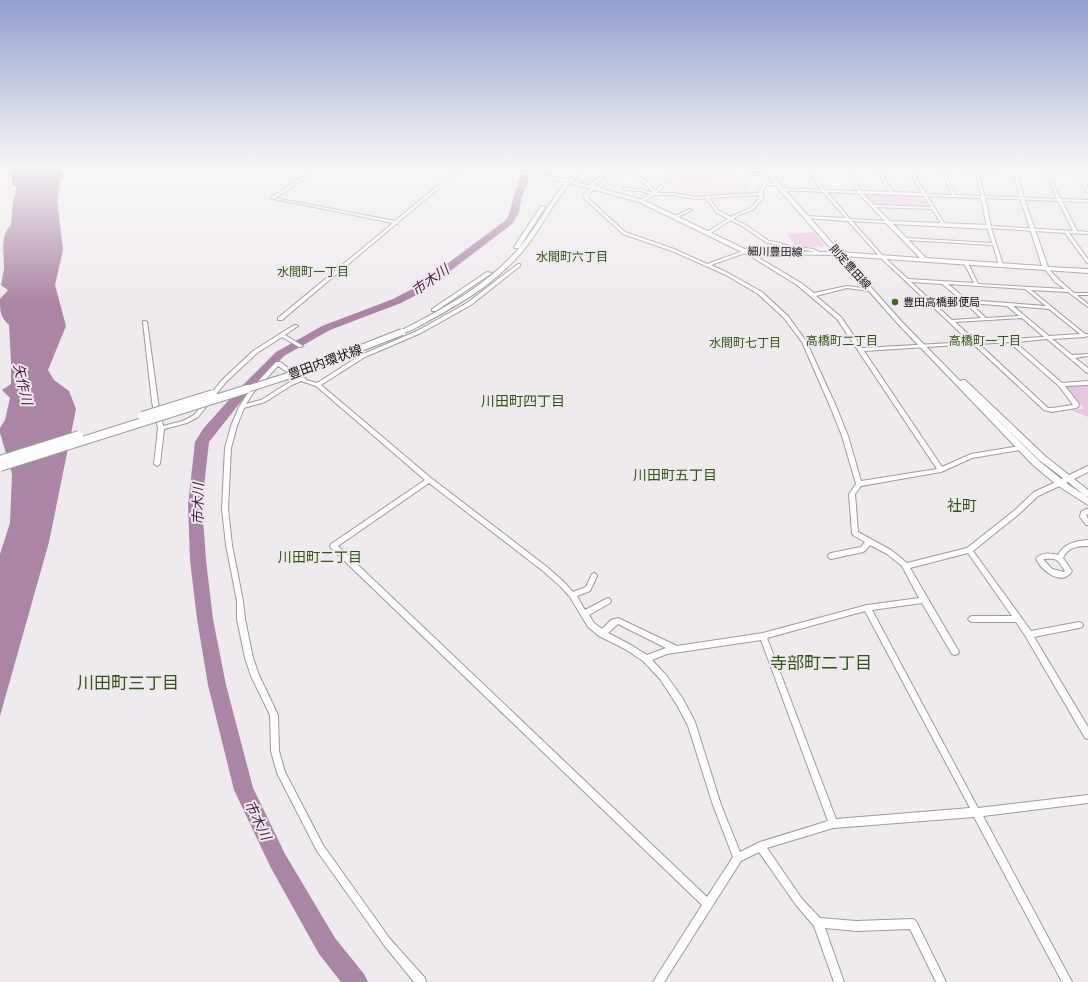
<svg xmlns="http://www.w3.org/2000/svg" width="1088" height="982" font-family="'Roboto Serif','Noto Sans JP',serif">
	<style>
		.built { fill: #e6dbe4 }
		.green { fill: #eac4e3 }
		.water { fill: #ab85a5 }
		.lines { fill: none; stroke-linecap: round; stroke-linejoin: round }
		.river { fill: #ab85a5; fill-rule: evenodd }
		.street-casing { stroke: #9d999c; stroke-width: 2 }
		.secondary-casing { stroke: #9d999c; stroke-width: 2 }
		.street { fill: #fff; fill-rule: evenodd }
		.secondary { fill: #fff; fill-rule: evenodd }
		.secondary-bridge-far1-casing { stroke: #9d999c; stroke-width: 8; stroke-linecap: butt }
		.secondary-bridge-casing { stroke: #9d999c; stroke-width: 10; stroke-linecap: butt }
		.secondary-bridge-far1 { stroke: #fff; stroke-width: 6 }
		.secondary-bridge { stroke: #fff; stroke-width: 8 }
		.poi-dot { fill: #406721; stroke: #efeaee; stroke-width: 1.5 }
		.labels { text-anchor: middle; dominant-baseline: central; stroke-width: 4; stroke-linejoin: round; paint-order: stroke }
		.far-street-label { font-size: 11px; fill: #110f10; stroke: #efeaee }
		.far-poi-label { font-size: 11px; fill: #110f10; stroke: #efeaee; text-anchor: start }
		.far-neighbourhood-label { font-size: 12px; fill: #315414; stroke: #efeaee }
		.street-label { font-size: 13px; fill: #110f10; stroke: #efeaee }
		.water-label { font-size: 14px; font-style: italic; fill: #4b1b45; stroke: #efeaee }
		.neighbourhood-label { font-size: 14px; fill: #315414; stroke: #efeaee }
		.quarter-label { font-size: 15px; fill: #315414; stroke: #efeaee }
		.near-neighbourhood-label { font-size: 17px; fill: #315414; stroke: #efeaee }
	</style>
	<rect width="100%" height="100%" fill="#efeaee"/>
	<!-- built -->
	<polygon class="built" points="657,165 729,165 749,187 747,189 749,194 703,198 688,197 675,194"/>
	<!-- green -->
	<g class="green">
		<polygon points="674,165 725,165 736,180 685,182"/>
		<polygon points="863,193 922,196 929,207 875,205"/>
		<polygon points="814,232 825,246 797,248 787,234"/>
		<polygon points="1066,386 1088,386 1088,417 1071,410 1083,409 1083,408"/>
	</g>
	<!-- water -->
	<path class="water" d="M9,165h29l-1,4 2,3 6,-7h18l-6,35 6,50 -8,35 11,41 -18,44 6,10 15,11 7,18 -27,133 -49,174v-162l10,-31 2,-49 -12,-41v-5l5,-8 5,-22 -8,-8 9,-6v-23l-2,-36c-9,-9 -9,-13 -9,-26l8,-9 -7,-5c1,-5 2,-11 3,-16 0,-18 -4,-33 7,-44l2,-24 2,-5 1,-9 -3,-2z"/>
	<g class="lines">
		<!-- river -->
		<path class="river" d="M535,165h9l-16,11v6l-6,14 -3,17 -7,11 -88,67 -23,12 -71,27 -46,26 -41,43 -34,43 -7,63 4,55 7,59 13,66 27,103 32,66 50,84 29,36 4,8h-27l-22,-28 -48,-86 -37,-78 -26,-105 -11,-66 -7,-59 -2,-55 7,-63 8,-13 32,-36 41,-41 46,-26 71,-27 23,-12 90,-67c5,-8 5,-15 8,-24 2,-8 6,-13 6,-21z"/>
		<defs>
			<g id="street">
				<polygon points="321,165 325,165 275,198 395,221 463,165 467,165 398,222 398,224 396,224 282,320 278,320 278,318 393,223 270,198"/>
				<polygon points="616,165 622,165 614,168 592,187 590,187 590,185 612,166"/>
				<path d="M630,165h4l-4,3v1l18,14 7,8 9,-8h2v2l-9,8h17l22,4 63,-4v-3l5,-7h14l1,1 -2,1h-11l-3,5v8l-10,12 -14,5 -6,4 11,5 25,17 7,1 13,4 24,3 6,3v2h-2l-5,-3 -23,-3 -13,-4 -9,-1 -25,-17 -11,-6 -22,14h-2v-2l21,-13 -11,-6 -11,-15 -10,1 -22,-4h-20l-12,7h-2v-2l10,-6 -10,-3 -15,-1 -2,-1 1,-1 16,1 13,4 -7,-8 -17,-14 -13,5 -18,13 -2,-1 -8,7v3l37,34 49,17 33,15 36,-13h2v2l-34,12 17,8 34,19 26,24 18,25 30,65 12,30 13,45 76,-12 -100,-150 -40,-34 -50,-31v-2h2l52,31 13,10 33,-7 25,3v2h-2l-23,-3 -31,8 25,21 21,31 108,-6 -89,-84 -33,-37 -43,-3v-2h1l40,2 -23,-26 -43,-2 -1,-1 2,-1 40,2 -15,-23 -36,-1 -2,-1 74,1 -1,-1h4v1l62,2 -2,-2 2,-1 3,3 64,2 -4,-5h4l4,5 36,1 2,1 -2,1 -35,-1 5,24 73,3 -12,-28h43v2h-11l11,15v4h-1l-13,-19h-26l13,26 27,1v2l-26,-1 15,30 11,1v2l-19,-1 19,26v4h-1l-22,-30 -74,-5 12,37 -2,1 -2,-1 -6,-20 -88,-5 -2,-1 2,-1 87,5 -5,-16 -6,-29 -54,-2 18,28 -2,1h-1l-10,-16 -59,-2 -2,-1 2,-1 58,2 -7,-11 -97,-4 23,27 38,2v2h-1l-35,-2 31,35 25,23 66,4 -10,-20 2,-1 2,1 10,21 87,5 -10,-7 -11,-14 -1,-1 2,-1h1l13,14 15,13h14v2h-11l11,9v3l-20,-15 -37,-2 54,44h3v2l-3,1 -33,2 20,16 16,-1v2l-13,2 13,10v5l-2,-1 -39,-33 -32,3 47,41 26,-2v4l-23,1 14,18 -1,3 -2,1 -24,4 -8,-2 -71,-66 -109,7 78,116 29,-13 49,-8 3,2 -3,2 -48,8 -31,14 -80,14 -6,8 3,38 33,18 16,13 60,-15 48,-38 19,-18 24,-11h2l3,2 -1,2 -24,11 -19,18 -46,37 58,80 48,-9 3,1 1,2 -1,2 -3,1 -45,9 54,90v12l-3,-1 -59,-101 -10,-15h-44l-2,-1 -2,-2 2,-2 2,-1h40l-44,-63 -58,15 48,82 1,2 -1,2 -3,1 -3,-1 -30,-51 -50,7 106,198 110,-13v8l-105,13 89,166h-10l-88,-165 -141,11 -66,20 35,51 18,19 36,3 57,-2 3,2 30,61h-10l-26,-53 -54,2 -31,-3 19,54h-10l-20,-56 -18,-21 -37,-53 -18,9 -77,121h-11l49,-77 -371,-357 -1,-2 1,-2 94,-64 -109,-94 -15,-5 -9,4 -27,17 -21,6 -7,18 -6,22 -3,61 4,36 11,56 2,18 8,39 6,17 19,40 1,36 6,21 38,73 67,94 35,39 1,4h-12l-30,-37 -67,-94 -40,-78 -6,-22 -1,-36 -19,-39 -6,-18 -8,-39v-18l-11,-56 -4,-36 3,-61 6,-22 8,-19 10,-16 27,-29h4l22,16h3l1,2 11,3 44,-28 56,-24 50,-28 51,-39h2v2l-49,39 -50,28 -56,24 -44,28 110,93 116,89 17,15 9,10 13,-5 6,-13 2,-1 2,1 1,2 -7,15 -13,5 8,14 21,-11 2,-1 2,1 1,2 -1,2 -21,12 5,8 8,6 9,-9 7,-2 59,28 86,-13 104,-28 52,-7 -17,-32 -15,-12 -17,-9 -5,6 -2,1 -32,7 -2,-1 -1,-2 1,-2 2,-1 30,-6 4,-5 -12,-7 -1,-2 -3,-39 7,-10 -14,-48 -12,-30 -28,-64 -18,-24 -26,-24 -32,-19 -54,-24 -49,-17 -39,-36 1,-4 9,-8 3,1 17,-13 13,-4 -1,-2zM809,167l34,1 15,23 -33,-1zM847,168l29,1 14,23 -29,-1zM879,169l29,1 14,23 -29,-1zM911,170l31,1 10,24 -26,-1zM945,171l31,1 5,24 -26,-1zM759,195c-2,14 -18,16 -28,22l-12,-6 -10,-13zM985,198l73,3 15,30 -82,-5zM911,282l31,2 22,18 17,16 -29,2zM948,284l77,5 21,17 -79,-6zM970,303l37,3 12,10 -33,2zM1013,306l36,3 31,25 -31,2zM1022,318l22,19 -68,4 -21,-19zM1009,342l50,44 14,19 -21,3h-4l-69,-64zM278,366l20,13 -10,4 -27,17 -15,4 7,-11zM429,483l114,88 17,15 10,11 18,30 11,9 26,13 18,12 17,18 17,26 11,21 25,79 20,52 -26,40 -369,-351zM865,611l105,197 -134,11 -69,-181zM618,624l48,24 -19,7 -16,-10 -23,-12zM761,640l67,181 -68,21 -20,10 -19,-47 -26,-83 -12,-23 -17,-24 -14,-15 15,-6z"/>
				<polygon points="739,165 743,165 747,172 771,174 773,175 771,176 745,174"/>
				<polygon points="689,209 692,210 676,218 673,217"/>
				<polygon points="143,321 145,321 147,322 158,402 163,426 183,421 194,415 222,380 253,351 294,325 296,325 298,326 285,335 303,346 301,347 299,347 282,337 257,353 226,382 198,417 187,423 164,429 160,464 157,466 154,464 158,428 152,402 143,322"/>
				<polygon points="1086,509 1088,509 1088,514 1086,515 1088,519 1088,525 1086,525 1080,517 1081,512"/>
				<path d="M1088,540v6c-11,0 -20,1 -25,12l9,13c-10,16 -30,0 -36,-12 4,-7 15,-6 22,-4 6,-12 18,-14 30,-15zM1043,559c15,-1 14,0 22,12l-1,1 -12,-3z"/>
			</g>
			<g id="secondary">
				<path d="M476,165h9l83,15c8,-7 17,-15 27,-15l-14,8 -8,8 70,19 106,51 85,1 -59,-67 -7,-11v-9h4v9l7,9 61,69 80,6 -33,-34 -2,-1v-2l-27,-28v-2h2l30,30 99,4 3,2 -3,2 -96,-5 33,34 116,8 -22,-68 -9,-33h4l9,33 24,69 40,2v4l-245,-17 60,67 57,58 3,-1h2l80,76 24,19 19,-9v6l-14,7 14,11v7l-2,-1 2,2v7l-31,-20 -24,-20 -134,-140 -62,-70 -91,-1 -107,-52 -69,-19c-16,19 -27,41 -41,60 -25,34 -63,58 -99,77 -7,4 -23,14 -30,13v-2c45,-23 92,-48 124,-89 15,-19 26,-41 42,-60zM983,405l56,55 24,18 -2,1 -22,-18zM1068,482l16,13 -18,-12z"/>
				<polygon points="541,206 545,207 519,248 515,248 514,247"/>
				<polygon points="487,272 492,273 436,311 432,311 432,309"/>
			</g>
		</defs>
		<!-- street casing -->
		<use href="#street" class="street-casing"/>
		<!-- secondary casing -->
		<use href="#secondary" class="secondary-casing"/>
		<!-- street -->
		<use href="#street" class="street"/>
		<!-- secondary -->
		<use href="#secondary" class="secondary"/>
		<defs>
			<polyline id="secondary-bridge-far1" points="244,390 297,373 402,332"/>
			<g id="secondary-bridge">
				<polyline points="142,416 213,394"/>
				<polyline points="0,460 79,435"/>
				<polyline points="0,467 247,389"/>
			</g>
		</defs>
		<!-- secondary-bridge-far1 casing -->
		<use href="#secondary-bridge-far1" class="secondary-bridge-far1-casing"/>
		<!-- secondary-bridge casing -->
		<use href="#secondary-bridge" class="secondary-bridge-casing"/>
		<!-- secondary-bridge-far1 -->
		<use href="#secondary-bridge-far1" class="secondary-bridge-far1"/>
		<!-- secondary-bridge -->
		<use href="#secondary-bridge" class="secondary-bridge"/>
	</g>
	<!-- sky -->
	<linearGradient id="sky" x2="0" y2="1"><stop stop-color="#8fa1cd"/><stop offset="0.55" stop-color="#f8f6f7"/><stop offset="1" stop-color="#f8f6f7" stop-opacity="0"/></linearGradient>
	<rect width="1088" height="302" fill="url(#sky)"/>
	<!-- markers -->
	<circle class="poi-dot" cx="895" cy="302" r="4"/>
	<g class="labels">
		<!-- far-street labels -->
		<g class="far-street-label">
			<text transform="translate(775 252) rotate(1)">細川豊田線</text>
			<text transform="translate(850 267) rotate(48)">則定豊田線</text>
		</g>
		<!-- far-poi labels -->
		<g class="far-poi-label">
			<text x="903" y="302">豊田高橋郵便局</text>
		</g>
		<!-- far-neighbourhood labels -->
		<g class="far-neighbourhood-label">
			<text x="572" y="257">水間町六丁目</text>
			<text x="313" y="272">水間町一丁目</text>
			<text x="842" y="341">高橋町二丁目</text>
			<text x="985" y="341">高橋町一丁目</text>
			<text x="745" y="343">水間町七丁目</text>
		</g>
		<!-- street labels -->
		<g class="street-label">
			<text transform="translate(325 362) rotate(-20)">豊田内環状線</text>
		</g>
		<!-- water labels -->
		<g class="water-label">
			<text transform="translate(430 280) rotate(-35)">市木川</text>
			<text transform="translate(23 384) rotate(77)">矢作川</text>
			<text transform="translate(198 504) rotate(-89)">市木川</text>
			<text transform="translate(258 820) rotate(64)">市木川</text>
		</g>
		<!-- neighbourhood labels -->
		<g class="neighbourhood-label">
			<text x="523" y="401">川田町四丁目</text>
			<text x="675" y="475">川田町五丁目</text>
			<text x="320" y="557">川田町二丁目</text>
		</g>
		<!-- quarter labels -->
		<g class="quarter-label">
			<text x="962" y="506">社町</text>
		</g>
		<!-- near-neighbourhood labels -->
		<g class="near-neighbourhood-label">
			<text x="821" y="663">寺部町二丁目</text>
			<text x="128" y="683">川田町三丁目</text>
		</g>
	</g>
</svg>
